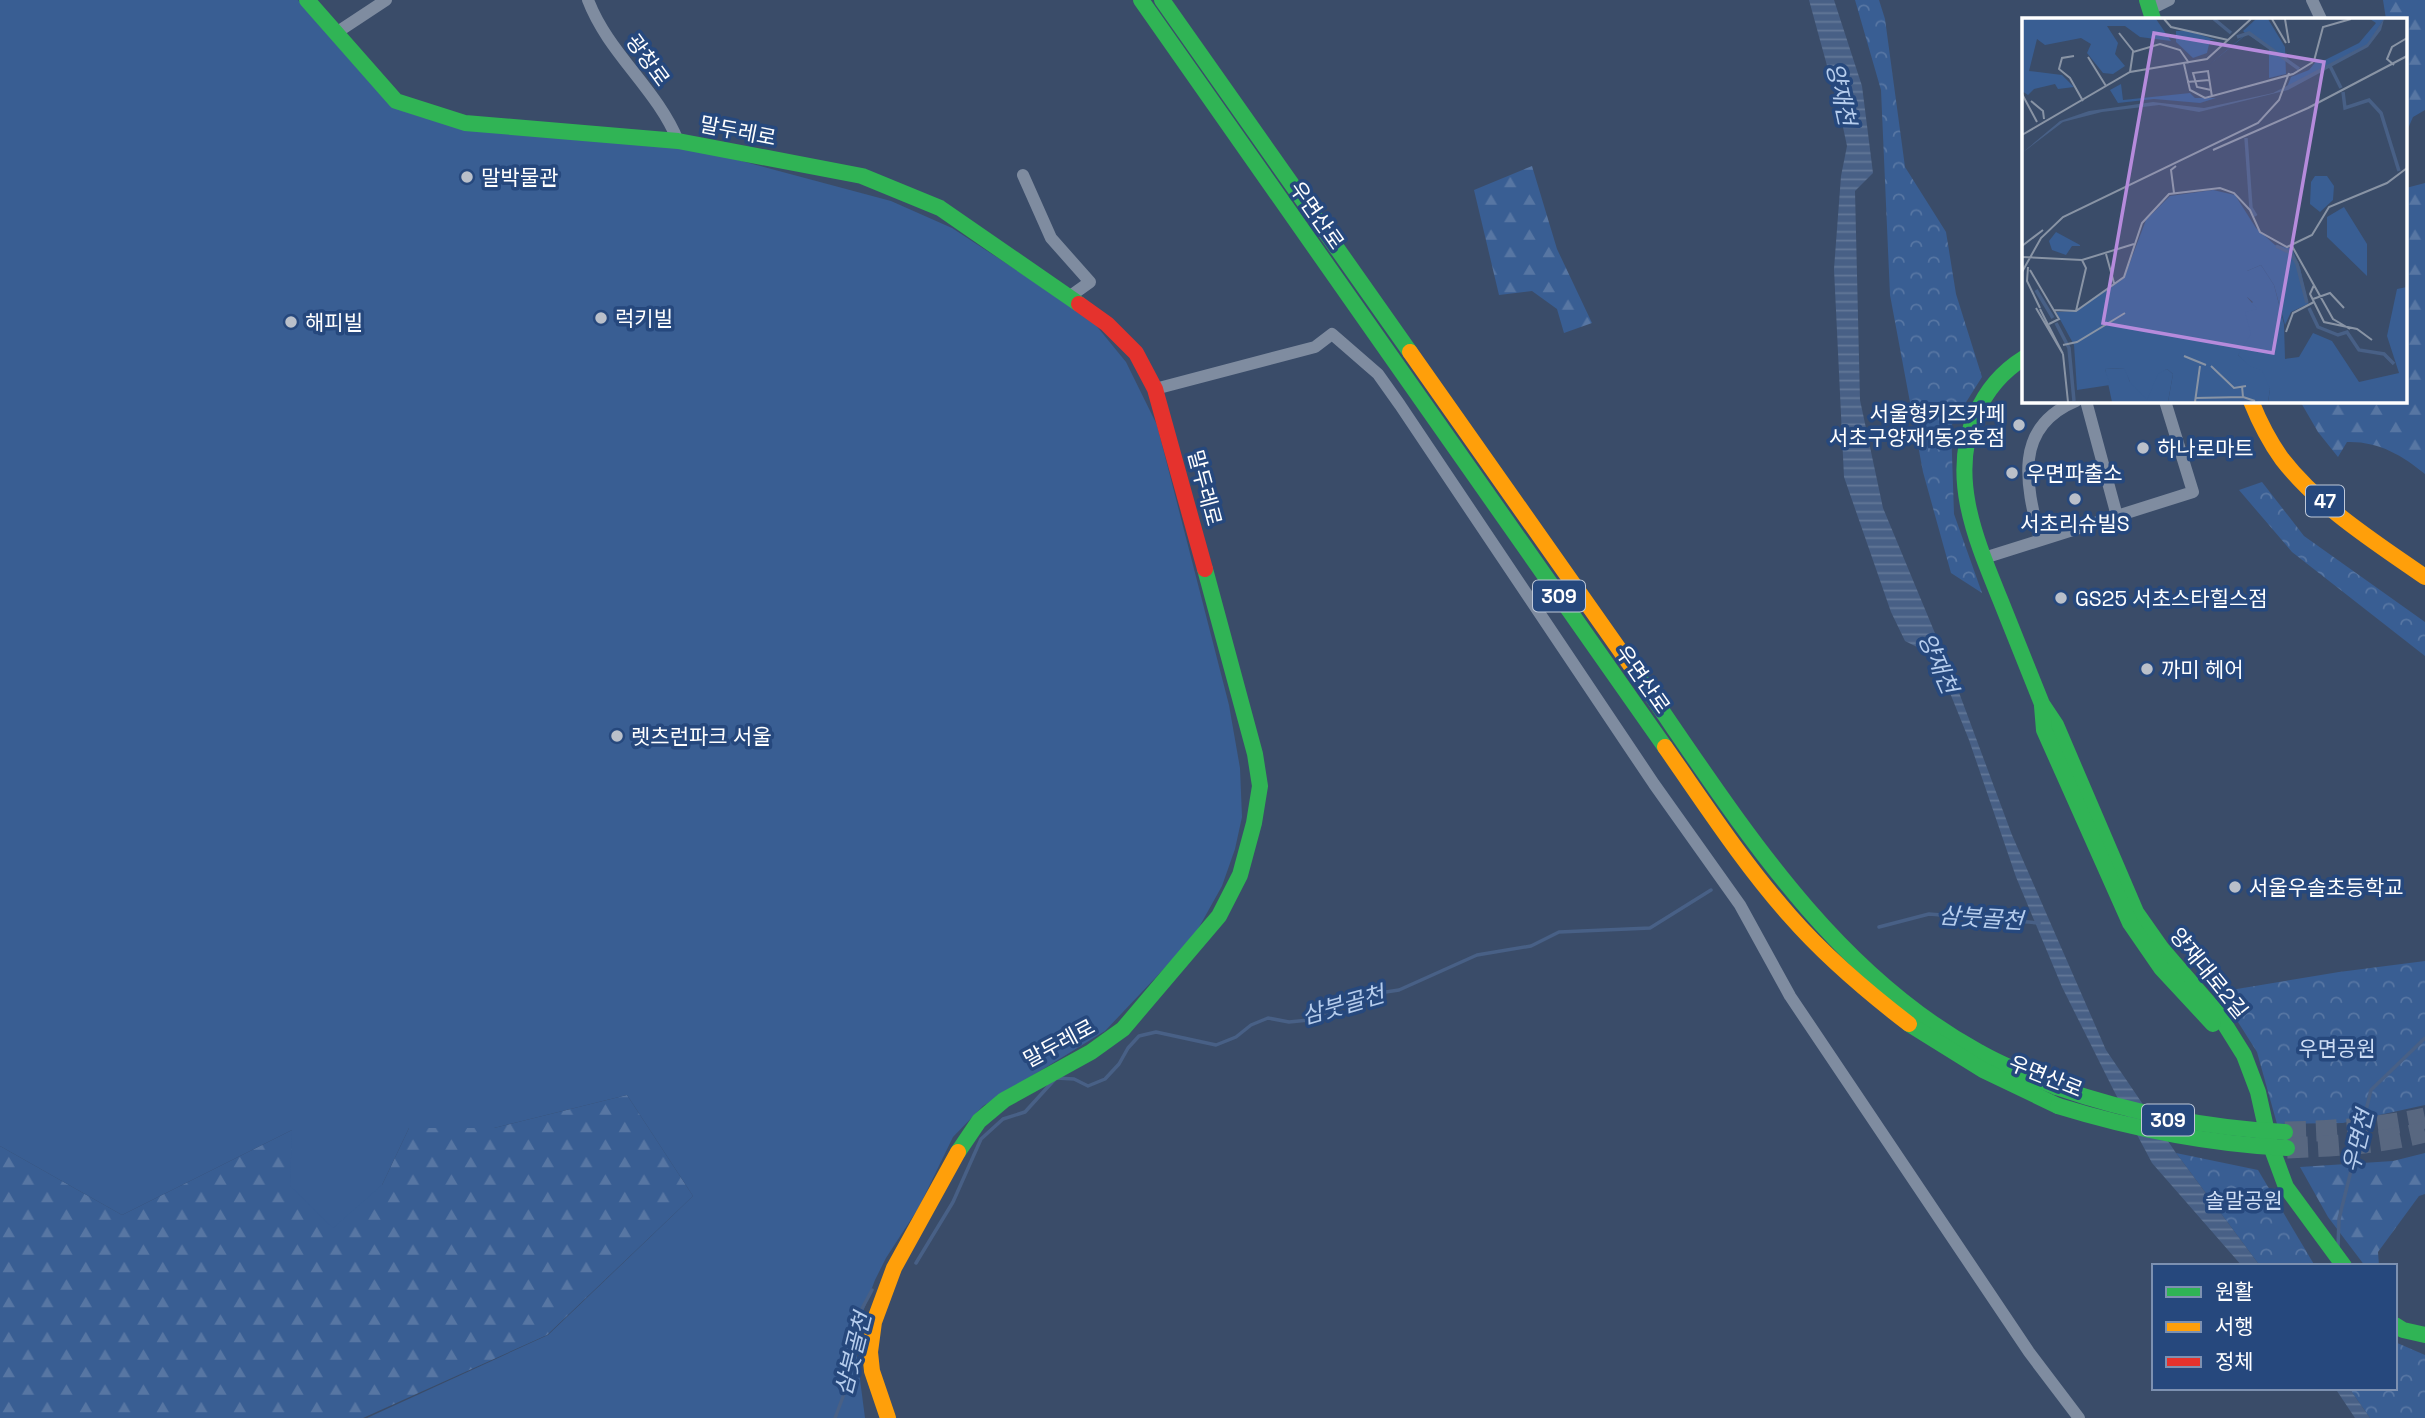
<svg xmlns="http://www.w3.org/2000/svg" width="2425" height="1418" font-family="'Space Grotesk','Noto Sans KR',sans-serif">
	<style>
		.forest { fill: url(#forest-firs) }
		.park { fill: url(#park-crowns) }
		.pitch { fill: #395e93 }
		.water { fill: url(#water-rules) }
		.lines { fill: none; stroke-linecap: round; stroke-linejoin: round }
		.stream { stroke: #486086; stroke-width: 3.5 }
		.highway-tunnel { stroke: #586780; stroke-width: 21; stroke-dasharray: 21 10; stroke-linecap: butt }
		.street { stroke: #7f8ca0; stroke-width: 12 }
		.fast { stroke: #30b455; stroke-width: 16 }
		.slow { stroke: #ff9f0a; stroke-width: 16 }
		.jam { stroke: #e5322d; stroke-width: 16 }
		.fast-bridge { stroke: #30b455; stroke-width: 16 }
		.poi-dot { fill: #bac0ca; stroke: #26487d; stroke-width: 2.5 }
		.labels { text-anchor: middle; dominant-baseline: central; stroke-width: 7; stroke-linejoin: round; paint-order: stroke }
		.shield { fill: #26487d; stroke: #bec8d8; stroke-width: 2 }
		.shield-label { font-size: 19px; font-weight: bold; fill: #fff }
		.street-label { font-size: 21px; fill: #fff; stroke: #26487d }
		.poi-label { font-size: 21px; fill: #fff; stroke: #26487d; text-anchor: start }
		.park-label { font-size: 21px; fill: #ceddf4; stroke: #26487d }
		.water-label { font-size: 23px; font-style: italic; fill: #b6cded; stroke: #26487d }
		.inset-river { fill: none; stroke: #486086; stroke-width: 3.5 }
		.inset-road { fill: none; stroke: #8994a5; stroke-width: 2 }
		.view { fill: #b68bdc; fill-opacity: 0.15; stroke: #b68bdc; stroke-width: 3.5 }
		.inset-edge { fill: none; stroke: #fff; stroke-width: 3.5 }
	</style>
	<defs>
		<pattern id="forest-firs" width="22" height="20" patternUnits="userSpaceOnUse" patternTransform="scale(1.75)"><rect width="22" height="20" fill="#395e93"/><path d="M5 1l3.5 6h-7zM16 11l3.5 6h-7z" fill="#5776a3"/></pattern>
		<pattern id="park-crowns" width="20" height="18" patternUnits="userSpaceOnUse" patternTransform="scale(1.75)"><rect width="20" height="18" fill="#395e93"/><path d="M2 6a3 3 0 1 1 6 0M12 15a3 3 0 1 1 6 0" fill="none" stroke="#5776a3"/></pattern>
		<pattern id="water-rules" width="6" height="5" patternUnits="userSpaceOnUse" patternTransform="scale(1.75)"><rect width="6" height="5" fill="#486086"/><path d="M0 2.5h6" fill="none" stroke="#637898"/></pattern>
	</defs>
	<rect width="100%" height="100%" fill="#3a4c69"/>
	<!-- forest -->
	<g class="forest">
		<polygon points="2383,0 2425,0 2425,110 2413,117 2406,133 2406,19 2386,19"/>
		<polygon points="1532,166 1557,249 1592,323 1564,333 1557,309 1532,291 1499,295 1474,190"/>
		<path d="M2425,183v291c-23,-19 -47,-33 -78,-32l-9,15 -20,-25 -18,-31h106v-213z"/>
		<polygon points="627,1095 693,1196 547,1335 363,1418 0,1418 0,1146 122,1215 292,1130 382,1185 409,1128 494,1128"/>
		<polygon points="2425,1153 2425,1194 2419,1196 2378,1252 2379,1266 2365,1266 2328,1217 2300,1167 2393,1161"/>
	</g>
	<!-- park -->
	<g class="park">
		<polygon points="1855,0 1879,0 1885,19 1905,167 1946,232 1956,294 1982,377 1951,426 1954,514 1982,593 1951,573 1923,472 1890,295 1881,90"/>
		<polygon points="2262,482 2304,536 2425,622 2425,656 2292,552 2239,490"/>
		<polygon points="2425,961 2425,1105 2343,1123 2277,1124 2257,1052 2219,992 2339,972"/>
		<polygon points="2176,1153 2258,1170 2315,1266 2260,1266"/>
		<polygon points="2395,1342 2425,1355 2425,1418 2370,1418 2349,1388 2395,1388"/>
	</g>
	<!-- pitch -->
	<polygon class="pitch" points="0,0 298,0 389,103 424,116 655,143 723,156 891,201 952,228 1090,318 1126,362 1157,425 1229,705 1240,768 1242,817 1235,849 1222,886 1193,938 1105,1031 983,1106 953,1137 919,1207 886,1258 875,1280 861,1317 857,1356 865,1418 367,1418 548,1335 693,1196 627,1095 494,1128 409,1128 382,1185 333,1228 290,1186 292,1130 122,1215 0,1146"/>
	<!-- water -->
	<g class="water">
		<polygon points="1809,0 1834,0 1862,86 1873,173 1855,191 1860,400 1883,508 1954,679 2012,835 2106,1050 2176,1153 2260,1266 2242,1266 2152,1163 2114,1091 2062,987 2016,877 1969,740 1950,693 1927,652 1905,641 1891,612 1844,477 1834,269 1841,176 1847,146 1840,113"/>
		<polygon points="2335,1388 2349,1388 2370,1418 2355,1418"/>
	</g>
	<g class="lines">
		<!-- stream -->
		<g class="stream">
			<polyline points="1879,927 1929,914 2039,923"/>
			<polyline points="2338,1247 2339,1219 2371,1090 2425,1038"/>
			<polyline points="916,1263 953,1202 981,1139 1003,1119 1025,1112 1056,1078 1074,1079 1088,1086 1105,1079 1119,1064 1128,1048 1139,1036 1156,1032 1216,1045 1236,1037 1251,1025 1268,1018 1289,1022 1309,1020 1366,995 1399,990 1477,955 1531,946 1559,932 1650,928 1711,890"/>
			<polyline points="835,1418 847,1386 858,1316 872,1290"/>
		</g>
		<!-- highway-tunnel -->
		<g class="highway-tunnel">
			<path d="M2285,1132c48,-1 93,-4 140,-14"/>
			<path d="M2287,1148c46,-2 92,-4 138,-16"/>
		</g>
		<!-- street -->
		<g class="street">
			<path d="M588,0c20,53 69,89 90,141"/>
			<polyline points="2312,0 2321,19"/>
			<polyline points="2151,9 2169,0"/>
			<polyline points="336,33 386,0"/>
			<polyline points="1023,175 1051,238 1090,282 1069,297"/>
			<polyline points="1155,389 1315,347 1332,334 1378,374 1400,405 1654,784 1740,905 1790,996 2029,1352 2079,1418"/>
			<polyline points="2086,401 2117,516"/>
			<path d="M2040,540c-13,-53 -29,-112 36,-139"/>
			<polyline points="1984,558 2193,492 2165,401"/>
		</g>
		<!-- fast -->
		<g class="fast">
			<polyline points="307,0 396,101 465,123 678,141 862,176 940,208 1079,304"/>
			<polyline points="1141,0 1665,747"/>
			<polyline points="1162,0 1410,352"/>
			<polyline points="2147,0 2153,19"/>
			<path d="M2024,358c-21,13 -38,33 -48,56 -28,62 0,126 24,185 14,35 28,70 42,105l14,21 80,187 26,37 57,66 25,40 14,37 11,49 17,46 58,79"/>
			<path d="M1631,666c99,141 192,301 348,386 24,14 51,24 77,35"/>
			<polyline points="2042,706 2044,730 2130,923 2161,968 2213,1024"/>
			<polyline points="1909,1024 1983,1070 2058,1106"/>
			<polyline points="958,1152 979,1121 1004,1100 1091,1052 1123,1029 1219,916 1240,875 1254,823 1260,786 1255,754 1205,569"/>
			<polyline points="2395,1325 2403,1330 2425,1335"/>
		</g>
		<!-- slow -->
		<g class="slow">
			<polyline points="1410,352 1631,666"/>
			<path d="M2251,401c8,20 18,40 31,58 37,48 93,83 143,118"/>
			<path d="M1665,747c40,57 78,116 125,169 35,40 76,75 119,108"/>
			<polyline points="888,1418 872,1371 870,1352 874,1322 894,1268 958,1152"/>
		</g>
		<!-- jam -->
		<polyline class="jam" points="1079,304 1107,324 1136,353 1155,389 1205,569"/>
		<!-- fast-bridge -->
		<g class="fast-bridge">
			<path d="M2056,1087c75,26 150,41 229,45"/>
			<path d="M2058,1106c75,23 150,38 229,42"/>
		</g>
	</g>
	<!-- markers -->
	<g class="poi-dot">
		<circle cx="467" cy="177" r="7"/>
		<circle cx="601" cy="318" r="7"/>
		<circle cx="291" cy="322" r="7"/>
		<circle cx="2019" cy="425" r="7"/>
		<circle cx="2143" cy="448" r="7"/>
		<circle cx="2012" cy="473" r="7"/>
		<circle cx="2075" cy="499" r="7"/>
		<circle cx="2061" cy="598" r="7"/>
		<circle cx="2147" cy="669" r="7"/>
		<circle cx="617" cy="736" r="7"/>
		<circle cx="2235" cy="887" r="7"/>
	</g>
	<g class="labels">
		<!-- shield labels -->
		<g class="shield">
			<rect x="2306" y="485.5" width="38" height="31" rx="5"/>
			<rect x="1533" y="580.5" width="52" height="31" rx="5"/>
			<rect x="2142" y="1104.5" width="52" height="31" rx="5"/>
		</g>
		<g class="shield-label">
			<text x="2325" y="501">47</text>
			<text x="1559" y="596">309</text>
			<text x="2168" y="1120">309</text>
		</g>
		<!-- street labels -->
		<g class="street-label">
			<text transform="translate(648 60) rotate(54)">광창로</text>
			<text transform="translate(738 131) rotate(11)">말두레로</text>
			<text transform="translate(1317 215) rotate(55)">우면산로</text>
			<text transform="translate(1205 488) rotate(75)">말두레로</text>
			<text transform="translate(1643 679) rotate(55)">우면산로</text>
			<text transform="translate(2209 973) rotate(51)">양재대로2길</text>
			<text transform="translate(1059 1043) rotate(-28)">말두레로</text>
			<text transform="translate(2046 1076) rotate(22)">우면산로</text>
		</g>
		<!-- poi labels -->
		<g class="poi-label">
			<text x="481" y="177">말박물관</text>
			<text x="615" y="318">럭키빌</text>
			<text x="305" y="322">해피빌</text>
			<text x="2005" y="413" text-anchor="end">서울형키즈카페<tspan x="2005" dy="24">서초구양재1동2호점</tspan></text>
			<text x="2157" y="448">하나로마트</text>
			<text x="2026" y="473">우면파출소</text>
			<text x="2075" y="523" text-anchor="middle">서초리슈빌S</text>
			<text x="2075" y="598">GS25 서초스타힐스점</text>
			<text x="2161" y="669">까미 헤어</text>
			<text x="631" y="736">렛츠런파크 서울</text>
			<text x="2249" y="887">서울우솔초등학교</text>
		</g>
		<!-- park labels -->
		<g class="park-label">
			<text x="2337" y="1048">우면공원</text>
			<text x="2244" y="1200">솔말공원</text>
		</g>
		<!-- water labels -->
		<g class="water-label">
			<text transform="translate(1841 94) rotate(78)">양재천</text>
			<text transform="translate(1938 663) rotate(66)">양재천</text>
			<text transform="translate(1981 918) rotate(4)">삼붓골천</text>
			<text transform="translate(1343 1005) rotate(-16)">삼붓골천</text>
			<text transform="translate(2358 1141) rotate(-76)">우면천</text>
			<text transform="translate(853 1354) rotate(-76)">삼붓골천</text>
		</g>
	</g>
	<!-- overview -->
	<g transform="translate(2022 18)">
		<rect width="385" height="385" fill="#3a4c69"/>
		<path d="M0,1h134l15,22 -31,-4 -15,-11h-18l11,17 -3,11 10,12 -12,8 -10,-1 -16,-20 4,-9 -10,-6 -36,7 -8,-6 -8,32 33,4 12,12 -16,2 -3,-5 -21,5 -6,6 -6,-4zM154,13h13l27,9h-6l-3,13 -14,5 -17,-16zM293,158h12l7,10 -1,14 -13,12 -10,-8 1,-22zM322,189l23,37v32l-40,-39v-20zM34,214l24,13v1h-8l-6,9 -14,-5 -3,-9zM239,247l13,20 10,39 1,35 14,-2 14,-24 19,8 27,41 40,-9 -12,-37 10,-47 10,-2v115h-139l2,-13 -32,-34 6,-44 9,-9 -6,-5v-26zM103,350l5,14 37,-13 6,5 -5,28h-56l-7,-33z" fill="#395e93"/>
		<path d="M234,1h12l17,28 1,27 -17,4v-30l-22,-14 -38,31 37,-31 -3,-3zM348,1h14l-16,25 -81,43 4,-10 18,-7 9,-11 5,2 36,-18 17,-20zM99,66l2,16 67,-7 5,5h21l-16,5 -46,-4 -36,4 -8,-13z" fill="#395e93"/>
		<path d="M191,172l22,5 21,33 19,17 17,4 8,19 8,36 -17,8 -6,13 -11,-40 -13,-20 -14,6v26l10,12 -12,3 6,22 -13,21 12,11 12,4 8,19 -2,13h-100l5,-28 -6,-5 -9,5 -11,26 -17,-18 -6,-14 -19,1 5,16 -33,5 -3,-45 -18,-33 20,-1 48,-33 22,-58 24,-24z" fill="#395e93"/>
		<path d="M362,1l-3,11 -13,17 -80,43 -89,22 -40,-7 -57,7 -39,10 -41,31 38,-32 29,-10 64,-9 51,6 69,-15 94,-49z" fill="#486086"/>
		<path class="inset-river" d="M192,1l17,14M215,19l12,-4 50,36M308,48l11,22M321,74l2,16 24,-8 12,13 18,58M224,120l5,70 5,8M254,228l15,7 6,11 10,39M14,272l17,28M287,290l9,19 20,8 9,-3 12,18 25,4 10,10M34,305l13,25 5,53"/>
		<path class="inset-road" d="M142,1l7,8 57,13M250,1l14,24M263,1l4,24M97,15l15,19M52,38l-12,2 -3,11 11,9 13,23M66,39l18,29M292,43l9,-34 28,-8M162,46l6,26 15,8 88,-24 20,-12M372,47l-7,-6 5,-12 15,-9M108,54l3,-20 27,-8 20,6 9,13M165,64l22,-2M189,72l-14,-3 -4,-14 15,-2 4,26M0,76l15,28M9,83l12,10 1,8M0,117l108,-63 77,-13 44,-40M191,132l95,-42 99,-52M152,175l-3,-23 5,-4M0,228l21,-16M270,228l41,73 17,10M84,236l8,29M0,239l60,3 52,-16M6,249l-1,14 13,27M8,252l29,49 -10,5M0,254l19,-34 22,-21 195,-94 21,-23 10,-27M292,267l-4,9 14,28 33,7 15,11M291,281l17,-6 14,15M14,290l27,46 -23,-45M32,292l22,1 48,-34 18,-54 27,-29 51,-6 14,5 16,17 10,22 27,15 25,-12 17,-28 58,-24 20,-15M54,293l10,-43 -4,-8M264,314l7,-19 21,-11M41,327l14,-3 48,-29M41,336l5,48M162,338l22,9M189,348l23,22 12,-2M220,368l1,11 12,4M173,380l48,-1M173,384l5,-36"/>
		<path class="view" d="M132,15l170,29 -51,291 -170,-30z"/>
		<rect width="385" height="385" class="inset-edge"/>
	</g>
	<!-- legend -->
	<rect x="2152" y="1264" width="245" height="126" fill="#26487d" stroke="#7d91b1" stroke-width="2"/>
	<rect x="2166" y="1287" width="35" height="10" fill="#30b455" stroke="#7d91b1" stroke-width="2"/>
	<text x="2215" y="1299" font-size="21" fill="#ffffff">원활</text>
	<rect x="2166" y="1322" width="35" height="10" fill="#ff9f0a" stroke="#7d91b1" stroke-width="2"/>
	<text x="2215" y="1334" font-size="21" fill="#ffffff">서행</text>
	<rect x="2166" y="1357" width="35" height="10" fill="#e5322d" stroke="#7d91b1" stroke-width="2"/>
	<text x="2215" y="1369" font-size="21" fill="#ffffff">정체</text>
</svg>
